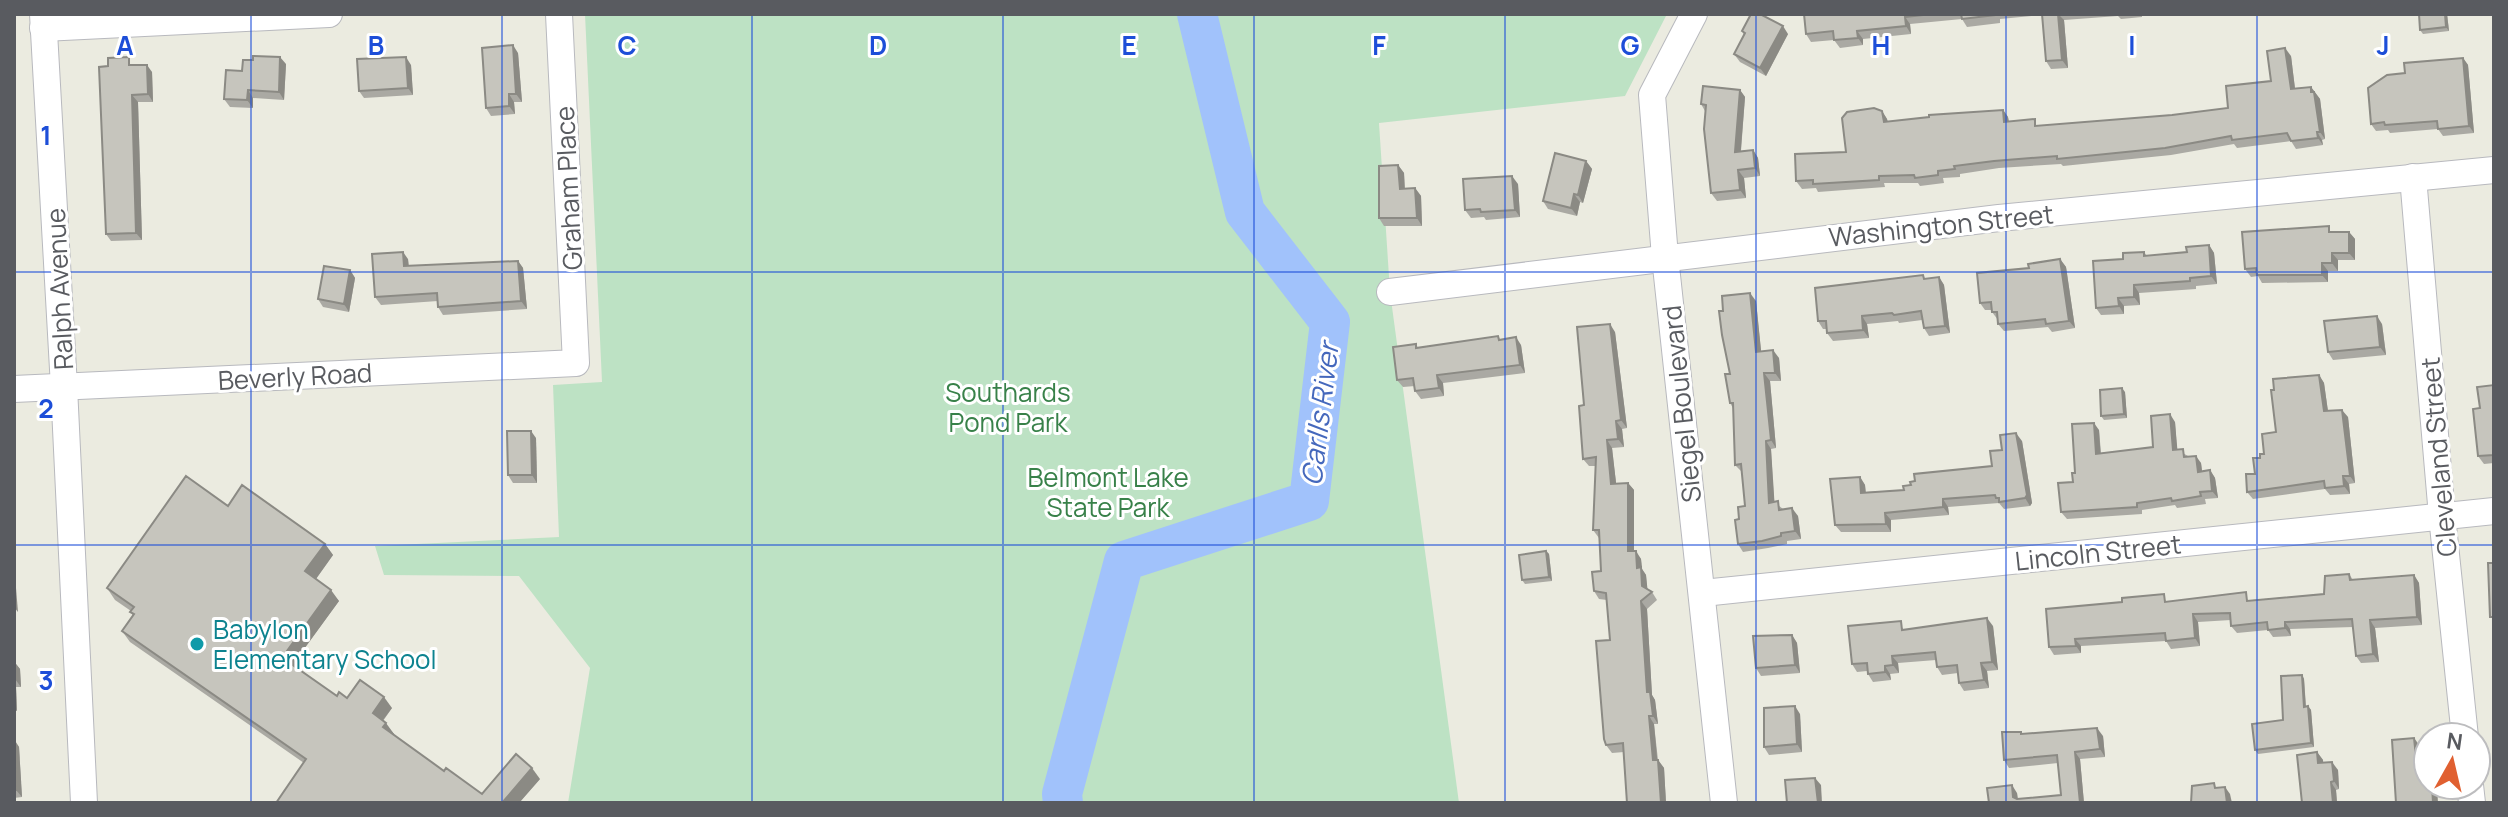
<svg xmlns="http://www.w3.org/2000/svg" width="2508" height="817" font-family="Manrope,sans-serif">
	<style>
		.green { fill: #bde2c4 }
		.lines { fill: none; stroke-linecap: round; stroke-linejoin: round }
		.river { stroke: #a1c2fb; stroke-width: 40 }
		.minor-casing { stroke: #b8b9be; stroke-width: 28 }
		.minor { stroke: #fff; stroke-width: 26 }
		.wall { fill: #aaa9a3 }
		.shaded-wall { fill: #8b8a84 }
		.building { fill: #c6c5bd; stroke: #8b8a84; stroke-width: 2 }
		.grid { fill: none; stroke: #1d4ed8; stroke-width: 2; stroke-opacity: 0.55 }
		.culture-dot { fill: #0f9aa8; stroke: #fff; stroke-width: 3 }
		.labels { text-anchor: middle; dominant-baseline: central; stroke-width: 6; stroke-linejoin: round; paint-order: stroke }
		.street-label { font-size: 26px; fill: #595b60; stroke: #fff }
		.park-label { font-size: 26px; fill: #388149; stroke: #fff }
		.culture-label { font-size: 26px; fill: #0d838f; stroke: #fff; text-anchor: start }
		.water-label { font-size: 28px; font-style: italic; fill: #4568bc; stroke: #fff }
		.grid-label { font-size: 26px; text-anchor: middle; font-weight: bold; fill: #1d4ed8; stroke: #fff; stroke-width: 6; stroke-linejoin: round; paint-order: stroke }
	</style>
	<rect width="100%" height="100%" fill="#ebebe0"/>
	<!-- green -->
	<polygon class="green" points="585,14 1667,14 1625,96 1379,123 1390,292 1459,803 568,803 590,668 519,576 384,575 375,546 559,537 553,385 602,382"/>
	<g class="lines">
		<!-- river -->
		<polyline class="river" points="1063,803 1062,794 1124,561 1309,501 1330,322 1245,212 1197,14"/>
		<defs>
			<g id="minor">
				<polyline points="43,14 64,387 84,803"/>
				<polyline points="1694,14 1652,95 1665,257 1724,803"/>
				<polyline points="43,28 329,14"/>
				<polyline points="2413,177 2442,516 2465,737"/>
				<polyline points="1390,292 1999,218 2494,170"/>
				<polyline points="14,389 576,363 559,14"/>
				<polyline points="1703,593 2494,511"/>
				<polyline points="2470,785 2472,803"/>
			</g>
		</defs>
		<!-- minor casing -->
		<use href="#minor" class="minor-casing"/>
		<!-- minor -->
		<use href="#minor" class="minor"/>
	</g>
	<!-- wall -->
	<g class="wall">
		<polygon points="1804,14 2142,14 2142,17 2121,19 2118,16 2064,20 2068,68 2051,69 2046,61 2042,15 2000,19 2000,23 1967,27 1962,19 1910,24 1911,34 1863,39 1863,45 1840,48 1834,40 1811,42 1806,34"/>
		<polygon points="2419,14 2447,14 2449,31 2423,34 2420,30"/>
		<polygon points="1742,31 1788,34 1766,76 1740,62 1734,54 1744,35"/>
		<polygon points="518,53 522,102 514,102 515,114 491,116 486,108"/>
		<polygon points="2291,56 2295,89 2311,87 2320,99 2325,139 2322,140 2323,145 2296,149 2291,141 2237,148 2234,144 2171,155 2063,166 2061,164 1999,168 1960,174 1960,177 1943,178 1944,183 1920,186 1918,183 1884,183 1885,187 1818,192 1816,188 1802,189 1796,181 1846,152 1882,111 1887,119 1888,122 2003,110 2008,117 2009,122 2039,126 2172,115 2228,108 2271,81"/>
		<polygon points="2463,58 2468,65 2474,133 2443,136 2438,129 2390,133 2388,130 2376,131 2371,124 2405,73"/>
		<polygon points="286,64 284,100 253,98 253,108 230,107 224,99 242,71"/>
		<polygon points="134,65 152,72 153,102 138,102 142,240 111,241 106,234"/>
		<polygon points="411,65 413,95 364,98 359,91"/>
		<polygon points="1740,90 1745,97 1741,151 1753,150 1758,158 1760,176 1744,178 1746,198 1717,201 1711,193 1705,111 1701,104"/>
		<polygon points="1586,161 1592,169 1583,203 1580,202 1577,216 1548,209 1543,201"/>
		<polygon points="1398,165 1404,173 1405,189 1415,188 1421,196 1422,226 1384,226 1379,218"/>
		<polygon points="1518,184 1520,217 1486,220 1484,217 1471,218 1465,210"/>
		<polygon points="2334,232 2349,232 2355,239 2355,260 2338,260 2338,271 2328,271 2328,282 2262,283 2258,276 2251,277 2245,269"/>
		<polygon points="2209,245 2214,253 2217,284 2196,286 2196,289 2139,293 2140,305 2124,306 2124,314 2101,315 2096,308 2123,259 2144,252 2147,256 2187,252"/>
		<polygon points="408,259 409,266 518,261 523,268 527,309 443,315 438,307 438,301 381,305 375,297"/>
		<polygon points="2060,259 2066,267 2075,328 2052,332 2048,327 2004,331 1998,324 1998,320 1992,312 1992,310 1985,310 1980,303 2029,268"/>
		<polygon points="350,270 355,278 349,312 323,307 318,299"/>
		<polygon points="1939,277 1944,285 1950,333 1929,336 1924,328 1922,320 1899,323 1898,321 1867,324 1869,338 1833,341 1827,333 1827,329 1823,329 1818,321 1926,279"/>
		<polygon points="1756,301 1761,351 1779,358 1781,381 1770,381 1776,448 1771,449 1774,502 1783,509 1798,516 1801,539 1787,541 1787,544 1768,548 1743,552 1738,544 1739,519 1745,506 1742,472 1735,465 1733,408 1730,403 1730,374 1723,311"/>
		<polygon points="2382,324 2386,355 2333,360 2328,352"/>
		<polygon points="1615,332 1627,428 1622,429 1624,447 1612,448 1616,483 1628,483 1634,490 1634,551 1641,559 1642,569 1646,575 1647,589 1652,592 1657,600 1647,609 1652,695 1655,700 1658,724 1654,724 1658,760 1664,768 1666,803 1627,803 1624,752 1612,753 1606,745 1610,640 1607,600 1599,599 1594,591 1601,571 1599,538 1593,530 1596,466 1589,466 1583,459 1584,405"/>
		<polygon points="1500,340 1521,345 1525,373 1443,383 1444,396 1421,399 1415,391 1415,386 1403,387 1397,380 1416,344 1418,348"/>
		<polygon points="2319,375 2324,383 2328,411 2348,417 2355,483 2349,484 2350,494 2330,495 2325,489 2253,499 2247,492 2260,458"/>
		<polygon points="2494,385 2494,463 2484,464 2478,456 2480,408"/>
		<polygon points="2125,392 2127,418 2104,420 2101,416"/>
		<polygon points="2175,422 2177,450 2201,463 2202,471 2210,470 2215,478 2218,498 2205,499 2206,504 2177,508 2175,505 2142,510 2142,514 2067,519 2061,512 2075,473 2099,430 2101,453 2153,447"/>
		<polygon points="536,438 537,483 513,483 508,475"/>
		<polygon points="2022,441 2032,503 2030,506 2004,509 1999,503 1948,507 1949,515 1891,520 1891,532 1841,532 1835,525 1860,477 1865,485 1866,492 1904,490 1911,485 1992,466 2002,450"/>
		<polygon points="228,506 325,544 333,555 316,579 339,601 296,660 300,665 298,668 337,696 392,708 383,721 394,734 393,735 444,771 482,794 540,779 519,803 304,763 130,642 122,631 133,616 131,611 115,600 107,588"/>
		<polygon points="1546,551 1549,554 1552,581 1525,584 1522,580"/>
		<polygon points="2349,574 2353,580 2414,575 2419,583 2422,625 2375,628 2379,662 2361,663 2356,656 2353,627 2290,629 2291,636 2273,637 2268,630 2237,633 2231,626 2231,620 2198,622 2200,646 2171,649 2166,641 2081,646 2081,653 2054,655 2049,647 2122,602 2252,600 2324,594"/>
		<polygon points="1993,626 1998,670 1987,671 1989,688 1964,691 1959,683 1958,673 1942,675 1937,667 1936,660 1898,663 1899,673 1890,674 1891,680 1873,682 1868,674 1867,671 1857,672 1852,664 1906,630"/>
		<polygon points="1792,635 1797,643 1800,673 1761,676 1756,668"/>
		<polygon points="14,652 16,655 16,664 20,669 21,687 16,687 17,711 14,711"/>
		<polygon points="2302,675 2304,679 2306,706 2308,706 2311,710 2314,747 2258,754 2255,750 2283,720"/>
		<polygon points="1800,714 1802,752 1769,755 1764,747"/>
		<polygon points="2023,734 2103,736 2105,757 2080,759 2084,803 1989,803 2017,793 2018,799 2061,795 2058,763 2009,768 2004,760"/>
		<polygon points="14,741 19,747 22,797 14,798"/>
		<polygon points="2317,752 2323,760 2323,763 2338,770 2339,789 2336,790 2337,803 2302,803"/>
	</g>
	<!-- shaded-wall -->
	<g class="shaded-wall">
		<polygon points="2058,14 2064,20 2068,68 2062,60"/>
		<polygon points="2445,14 2447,14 2449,31 2446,27"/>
		<polygon points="1905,17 1910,24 1911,34 1906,26"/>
		<polygon points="1783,26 1788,34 1766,76 1760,68"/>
		<polygon points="1857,31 1863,39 1863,45 1858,38"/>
		<polygon points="513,45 518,53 522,102 516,94"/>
		<polygon points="2285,48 2291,56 2296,97 2291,89"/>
		<polygon points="280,57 286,64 284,100 279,92"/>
		<polygon points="406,57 411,65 413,95 408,88"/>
		<polygon points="2463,58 2468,65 2474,133 2469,126"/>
		<polygon points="147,65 152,72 153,102 148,94"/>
		<polygon points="2311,87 2320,99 2325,139 2320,132"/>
		<polygon points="248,90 253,98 253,108 247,100"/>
		<polygon points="1740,90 1745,97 1740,160 1735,152"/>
		<polygon points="509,94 514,102 515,114 509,106"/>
		<polygon points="132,95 138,102 142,240 136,233"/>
		<polygon points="2003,110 2008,117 2010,130 2004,122"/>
		<polygon points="1882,111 1887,119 1889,130 1884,122"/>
		<polygon points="2317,132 2322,140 2323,145 2318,138"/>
		<polygon points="1753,150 1758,158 1760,176 1755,168"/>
		<polygon points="1586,161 1592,169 1583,203 1578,195"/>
		<polygon points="1398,165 1404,173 1405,197 1400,189"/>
		<polygon points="1738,170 1744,178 1746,198 1740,190"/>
		<polygon points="1512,176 1518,184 1520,217 1515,210"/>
		<polygon points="1415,188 1421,196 1422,226 1417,218"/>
		<polygon points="1574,194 1580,202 1577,216 1571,208"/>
		<polygon points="2349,232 2355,239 2355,260 2349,253"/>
		<polygon points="2209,245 2214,253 2217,284 2211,276"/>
		<polygon points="403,252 408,259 409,274 404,266"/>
		<polygon points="2332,253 2338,260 2338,271 2332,263"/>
		<polygon points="2060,259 2066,267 2075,328 2069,321"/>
		<polygon points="518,261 523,268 527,309 521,301"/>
		<polygon points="2322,263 2328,271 2328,282 2322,275"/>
		<polygon points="350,270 355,278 349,312 344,304"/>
		<polygon points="1939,277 1944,285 1950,333 1945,326"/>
		<polygon points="2134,285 2139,293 2140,305 2134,297"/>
		<polygon points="1750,293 1756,301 1762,360 1756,352"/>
		<polygon points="2118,298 2124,306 2124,314 2119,306"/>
		<polygon points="1862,316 1867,324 1869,338 1863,330"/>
		<polygon points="2377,316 2382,324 2386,355 2380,347"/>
		<polygon points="1610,324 1615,332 1627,428 1621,420"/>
		<polygon points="1516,337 1521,345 1525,373 1520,365"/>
		<polygon points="1773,350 1779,358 1781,381 1775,373"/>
		<polygon points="1764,373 1770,381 1776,448 1771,440"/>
		<polygon points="1437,375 1443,383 1444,396 1439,388"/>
		<polygon points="2319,375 2324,383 2329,419 2324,411"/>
		<polygon points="2122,388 2125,392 2127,418 2124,414"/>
		<polygon points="2342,410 2348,417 2355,483 2350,476"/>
		<polygon points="2170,414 2175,422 2178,457 2173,450"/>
		<polygon points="1616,421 1622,429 1624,447 1618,439"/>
		<polygon points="2094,423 2099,430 2101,461 2096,454"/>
		<polygon points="531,431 536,438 537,483 532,475"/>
		<polygon points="14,433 16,464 14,461"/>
		<polygon points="2016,433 2022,441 2032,503 2030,506 2025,498"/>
		<polygon points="1607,440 1612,448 1617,491 1611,484"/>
		<polygon points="1766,441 1771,449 1775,510 1769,503"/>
		<polygon points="2196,456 2201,463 2203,479 2198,472"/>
		<polygon points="2210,470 2215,478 2218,498 2212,491"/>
		<polygon points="2343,476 2349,484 2350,494 2344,486"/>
		<polygon points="1860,477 1865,485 1866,500 1861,493"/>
		<polygon points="1628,483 1634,490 1634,559 1628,551"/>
		<polygon points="1943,499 1948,507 1949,515 1943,507"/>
		<polygon points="1792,508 1798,516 1801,539 1795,531"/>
		<polygon points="1885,513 1891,520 1891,532 1886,524"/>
		<polygon points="325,544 333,555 313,583 305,571"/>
		<polygon points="1546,551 1549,554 1552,581 1549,577"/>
		<polygon points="1636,551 1641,559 1642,569 1646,575 1648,594 1642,586 1637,568"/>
		<polygon points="14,564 18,612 14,607"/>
		<polygon points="2414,575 2419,583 2422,625 2417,617"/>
		<polygon points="331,590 339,601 296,660 300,665 295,672 287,661 287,651"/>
		<polygon points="1641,601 1647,609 1652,695 1655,700 1658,724 1653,716 1647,692"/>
		<polygon points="2193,614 2198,622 2200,646 2195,638"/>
		<polygon points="1987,618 1993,626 1998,670 1992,662"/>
		<polygon points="2370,620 2375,628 2379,662 2373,654"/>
		<polygon points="2285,622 2290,629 2291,636 2285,628"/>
		<polygon points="1792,635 1797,643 1800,673 1795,665"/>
		<polygon points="2075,639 2081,646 2081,653 2076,646"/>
		<polygon points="14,652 16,655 16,664 20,669 21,687 15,679"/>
		<polygon points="1892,656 1898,663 1899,673 1893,665"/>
		<polygon points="1981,663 1987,671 1989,688 1984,680"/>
		<polygon points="1885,666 1890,674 1891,680 1885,672"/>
		<polygon points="2302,675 2304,679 2306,711 2304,707"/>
		<polygon points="14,684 16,687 17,711 14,707"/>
		<polygon points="384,697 392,708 380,724 373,713"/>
		<polygon points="1795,706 1800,714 1802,752 1797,744"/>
		<polygon points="2308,706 2311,710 2314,747 2311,743"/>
		<polygon points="1649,716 1654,724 1658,768 1653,760"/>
		<polygon points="386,723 394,734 391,739 383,727"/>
		<polygon points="2097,728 2103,736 2105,757 2100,749"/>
		<polygon points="2414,738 2420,746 2421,764 2416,757"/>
		<polygon points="14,739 19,747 22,797 16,790"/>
		<polygon points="2075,752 2080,759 2084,803 2080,803"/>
		<polygon points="2317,752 2323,760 2324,771 2318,763"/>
		<polygon points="2424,756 2428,762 2428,775 2425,771"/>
		<polygon points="1658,760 1664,768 1666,803 1661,803"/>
		<polygon points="2332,762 2338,770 2339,789 2334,781"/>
		<polygon points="532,768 540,779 519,803 502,803"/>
		<polygon points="1815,778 1821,785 1822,803 1818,803"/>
		<polygon points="2331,782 2336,790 2337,803 2333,803"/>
		<polygon points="2012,785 2017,793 2018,803 2013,797"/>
		<polygon points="2432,785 2437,785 2438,803 2433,803"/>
		<polygon points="2225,787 2230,794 2232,803 2227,803"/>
	</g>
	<!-- building -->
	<g class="building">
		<polygon points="1751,14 1760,14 1783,26 1760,68 1734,54 1745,33 1742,31"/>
		<polygon points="1804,14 1932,14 1905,17 1906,26 1857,31 1858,38 1834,40 1833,31 1806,34"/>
		<polygon points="1961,14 1995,14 1995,15 1962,19"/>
		<polygon points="2042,14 2058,14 2062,60 2046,61"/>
		<polygon points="2419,14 2445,14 2446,27 2420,30"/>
		<polygon points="513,45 516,94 509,94 509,106 486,108 482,48"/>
		<polygon points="2285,48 2291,89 2311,87 2311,92 2314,92 2320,132 2317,132 2318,138 2291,141 2287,133 2232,140 2231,136 2165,148 2057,159 2057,156 1994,161 1954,166 1955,169 1938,171 1938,175 1915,178 1914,175 1879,176 1879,180 1813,184 1813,180 1796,181 1795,154 1846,152 1842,118 1847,112 1874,108 1882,111 1884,122 1929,117 1929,115 2003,110 2004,122 2035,119 2035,126 2172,115 2228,108 2226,86 2271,81 2267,51"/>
		<polygon points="253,56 280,57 279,92 248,90 247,100 224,99 226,70 242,71 243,60 253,60"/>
		<polygon points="129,57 129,65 147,65 148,94 132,95 136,233 106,234 99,67 108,66 108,58"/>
		<polygon points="406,57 408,88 359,91 357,59"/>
		<polygon points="2463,58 2469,126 2438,129 2437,121 2385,125 2384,122 2371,124 2368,88 2387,75 2405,73 2404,63"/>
		<polygon points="1703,86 1740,90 1735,152 1753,150 1755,168 1738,170 1740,190 1711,193 1704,129 1706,105 1701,104"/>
		<polygon points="1555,153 1586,161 1578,195 1574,194 1571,208 1543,201"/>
		<polygon points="1398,165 1400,189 1415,188 1417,218 1379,218 1379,166"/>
		<polygon points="1512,176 1515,210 1481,212 1480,209 1465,210 1463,179"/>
		<polygon points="2329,226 2329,232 2349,232 2349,253 2332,253 2332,263 2322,263 2322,275 2257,275 2256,268 2245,269 2242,232"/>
		<polygon points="2209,245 2211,276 2190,278 2190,281 2134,285 2134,297 2118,298 2119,306 2096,308 2093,261 2123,259 2123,253 2144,252 2144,256 2187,252 2186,247"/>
		<polygon points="403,252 404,266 518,261 521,301 438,307 437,293 375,297 372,254"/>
		<polygon points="2060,259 2069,321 2046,324 2045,319 1998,324 1997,312 1992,312 1991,302 1980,303 1977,273 2029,268 2028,264"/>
		<polygon points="324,266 350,270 344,304 318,299"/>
		<polygon points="1923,275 1924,279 1939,277 1945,326 1924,328 1921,311 1894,315 1892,313 1862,316 1863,330 1827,333 1826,321 1818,321 1815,288"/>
		<polygon points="1750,293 1756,352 1773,350 1775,373 1764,373 1771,440 1766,441 1769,503 1778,501 1779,510 1792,508 1795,531 1781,533 1781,536 1762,541 1738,544 1735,520 1739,519 1738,507 1745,506 1741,464 1735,465 1733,403 1730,403 1725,374 1730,374 1722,335 1719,311 1723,311 1722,296"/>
		<polygon points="2377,316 2380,347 2328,352 2324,321"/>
		<polygon points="1610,324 1621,420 1616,421 1618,439 1607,440 1611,484 1628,483 1628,551 1636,551 1637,568 1641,567 1642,586 1652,592 1641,601 1647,692 1650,692 1653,716 1649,716 1653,760 1658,760 1661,803 1627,803 1623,743 1606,745 1604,739 1596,641 1610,640 1606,593 1594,591 1592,572 1601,571 1599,530 1593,530 1596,457 1583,459 1579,406 1584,405 1577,327"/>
		<polygon points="1498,336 1499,340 1516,337 1520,365 1437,375 1439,388 1415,391 1413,378 1397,380 1393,347 1416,344 1416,348"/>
		<polygon points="2319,375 2324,411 2342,410 2350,476 2343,476 2344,486 2325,488 2324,481 2247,492 2246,474 2255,474 2253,458 2260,458 2260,454 2264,454 2262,434 2276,432 2271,390 2274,390 2273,379"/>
		<polygon points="2494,385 2494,455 2478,456 2473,409 2480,408 2477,387"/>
		<polygon points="2122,388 2124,414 2101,416 2100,390"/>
		<polygon points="2170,414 2173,450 2183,449 2184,457 2196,456 2198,472 2210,470 2212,491 2200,492 2201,496 2172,501 2171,498 2137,503 2137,507 2061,512 2058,483 2073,482 2072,473 2075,473 2072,424 2094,423 2096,454 2153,447 2151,416"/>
		<polygon points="507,431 531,431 532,475 508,475"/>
		<polygon points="2016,433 2027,495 2025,498 1999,502 1999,498 1996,498 1995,495 1943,499 1943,507 1885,513 1886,524 1835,525 1830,479 1860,477 1861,493 1904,490 1903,486 1911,485 1910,482 1915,481 1914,474 1992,466 1990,451 2002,450 2000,435"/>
		<polygon points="186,476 228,506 242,485 325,544 305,571 331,590 287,651 292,654 287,661 337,696 339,692 347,698 360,680 384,697 373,713 386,723 383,727 444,771 446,768 482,794 516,754 532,768 502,803 276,803 306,759 122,631 134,614 130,612 134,607 107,588"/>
		<polygon points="1546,551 1549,577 1522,580 1519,555"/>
		<polygon points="2488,563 2494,563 2494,617 2490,617"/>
		<polygon points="2349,574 2350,580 2414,575 2417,617 2370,620 2373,654 2356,656 2352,619 2285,622 2285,628 2268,630 2267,622 2231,626 2230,613 2193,614 2195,638 2166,641 2165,633 2075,639 2076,646 2049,647 2046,609 2122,602 2122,598 2164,594 2165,602 2246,592 2247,601 2324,594 2325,576"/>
		<polygon points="1987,618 1992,662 1981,663 1984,680 1959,683 1957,665 1937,667 1935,652 1892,656 1893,665 1885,666 1885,672 1868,674 1867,663 1852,664 1848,626 1901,621 1902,630"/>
		<polygon points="1792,635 1795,665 1756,668 1753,636"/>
		<polygon points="2302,675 2304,707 2308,706 2311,743 2255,750 2252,724 2283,720 2281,676"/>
		<polygon points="1795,706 1797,744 1764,747 1764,708"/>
		<polygon points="2097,728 2100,749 2075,752 2080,803 1989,803 1987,788 2012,785 2013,797 2017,799 2061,795 2057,755 2004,760 2002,732 2021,732 2021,734"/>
		<polygon points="2414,738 2416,757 2424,756 2425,771 2428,771 2428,785 2432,785 2433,803 2396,803 2392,740"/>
		<polygon points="14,741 16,790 14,790"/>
		<polygon points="2317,752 2318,763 2332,762 2334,781 2331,782 2333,803 2302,803 2297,755"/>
		<polygon points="1815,778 1818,803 1787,803 1785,780"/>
		<polygon points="2214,783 2215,788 2225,787 2227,803 2191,803 2192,786"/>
	</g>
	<!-- grid -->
	<path class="grid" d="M251,14v789M502,14v789M752,14v789M1003,14v789M1254,14v789M1505,14v789M1756,14v789M2006,14v789M2257,14v789M14,272h2480M14,545h2480"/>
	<!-- markers -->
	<circle class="culture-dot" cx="197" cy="644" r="8"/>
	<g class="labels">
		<!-- street labels -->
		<g class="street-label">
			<text transform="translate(568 188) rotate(-93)">Graham Place</text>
			<text transform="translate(1941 225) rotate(-6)">Washington Street</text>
			<text transform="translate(59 289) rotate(-93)">Ralph Avenue</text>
			<text transform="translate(295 376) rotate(-3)">Beverly Road</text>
			<text transform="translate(1681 404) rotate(-96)">Siegel Boulevard</text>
			<text transform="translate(2438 457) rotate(-95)">Cleveland Street</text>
			<text transform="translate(2098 552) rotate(-6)">Lincoln Street</text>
		</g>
		<!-- park labels -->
		<g class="park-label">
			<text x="1008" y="392">Southards<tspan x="1008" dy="30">Pond Park</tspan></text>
			<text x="1108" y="477">Belmont Lake<tspan x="1108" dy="30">State Park</tspan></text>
		</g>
		<!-- culture labels -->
		<g class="culture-label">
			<text x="213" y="629">Babylon<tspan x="213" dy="30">Elementary School</tspan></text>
		</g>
		<!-- water labels -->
		<g class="water-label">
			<text transform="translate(1319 414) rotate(-83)">Carlls River</text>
		</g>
	</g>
	<g class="grid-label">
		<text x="125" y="55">A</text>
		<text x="376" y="55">B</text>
		<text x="627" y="55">C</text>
		<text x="878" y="55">D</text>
		<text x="1129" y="55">E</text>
		<text x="1379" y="55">F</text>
		<text x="1630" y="55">G</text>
		<text x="1881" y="55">H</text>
		<text x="2132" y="55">I</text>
		<text x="2383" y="55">J</text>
		<text x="46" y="145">1</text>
		<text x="46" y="418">2</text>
		<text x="46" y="690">3</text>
	</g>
	<!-- border -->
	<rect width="2508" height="817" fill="none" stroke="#595b60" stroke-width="32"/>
	<!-- north arrow -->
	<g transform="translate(2452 761) rotate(8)"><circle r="38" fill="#ffffff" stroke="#bdbdbf" stroke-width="2"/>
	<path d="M0-6L14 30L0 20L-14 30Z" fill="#e06031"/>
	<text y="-12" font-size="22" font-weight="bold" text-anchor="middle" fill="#595b60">N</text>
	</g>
</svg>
